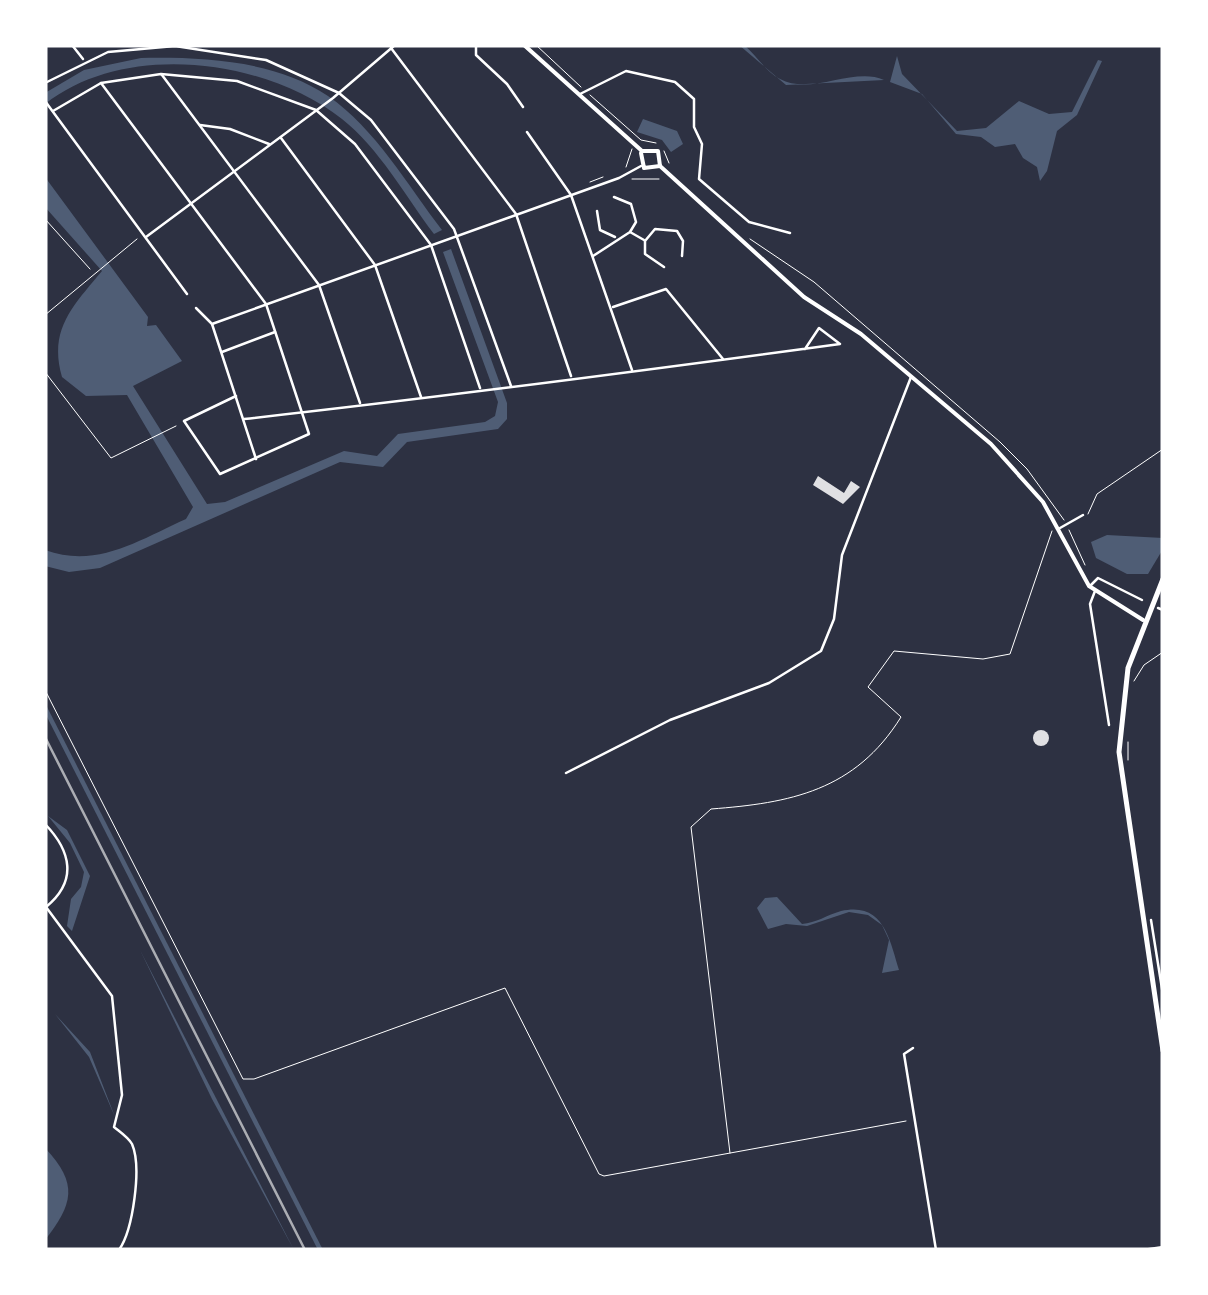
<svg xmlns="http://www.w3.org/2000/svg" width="1208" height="1295" font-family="Ubuntu,sans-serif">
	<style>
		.water { fill: #4f5d75 }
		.building { fill: #e0e0e3 }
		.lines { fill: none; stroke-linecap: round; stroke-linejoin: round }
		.path { stroke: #fff; stroke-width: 1 }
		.minor { stroke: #fff; stroke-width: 2.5 }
		.secondary { stroke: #fff; stroke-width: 4 }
		.primary { stroke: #fff; stroke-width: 5 }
		.rail { stroke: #abadb3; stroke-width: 2.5 }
	</style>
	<rect width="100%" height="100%" fill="#2d3142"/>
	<!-- water -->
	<g class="water">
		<path d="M739,45h5c13,11 21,26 36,34 31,17 74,-13 104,1l-98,5z"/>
		<polygon points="897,56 902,74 957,131 986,128 1019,101 1049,114 1072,112 1098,60 1102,61 1077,115 1057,131 1047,171 1040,181 1037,167 1023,158 1015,144 995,147 981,137 956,134 922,94 890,82"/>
		<path d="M141,58c61,-1 134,2 187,38 47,32 80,90 114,134l-8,4c-28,-37 -55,-86 -92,-115 -78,-61 -217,-78 -297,-15v-11l39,-23z"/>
		<polygon points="643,119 677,131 683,144 671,152 662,140 637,132"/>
		<path d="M45,177l103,140 -1,9 9,-1 26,36 -49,25 74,118 18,-2 119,-51 33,5 21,-22 87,-12 10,-6 3,-14 -55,-150 8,-3 56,154v16l-9,10 -91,13 -24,25 -43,-5 -240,106 -31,4 -24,-6v-16c52,19 94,-10 141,-31l7,-12 -66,-112 -41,1 -24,-19c-14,-48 12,-72 40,-106l-57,-64z"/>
		<polygon points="1107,535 1163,538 1163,549 1148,574 1127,574 1096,558 1091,542"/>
		<polygon points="45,703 323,1250 318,1250 45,713"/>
		<polygon points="48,816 67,830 90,876 72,931 67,926 71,899 81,887 84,872 70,843"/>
		<path d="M777,897l25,27c14,-1 25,-9 39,-13 43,-10 49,30 58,59l-17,3 7,-33 -7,-15 -14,-10 -19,-3 -42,14 -21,-2 -18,5 -11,-21 8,-10z"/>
		<polygon points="140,950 294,1250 212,1099"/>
		<polygon points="55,1014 90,1052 115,1117 89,1057"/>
		<path d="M45,1148c34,36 28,56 0,92z"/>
	</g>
	<!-- building -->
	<g class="building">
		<polygon points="818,476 844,493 851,481 860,487 843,504 813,485"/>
		<circle cx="1041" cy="738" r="8"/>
	</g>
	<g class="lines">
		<!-- path -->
		<g class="path">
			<polyline points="536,45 581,87"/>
			<polyline points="590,95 641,140 656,143"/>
			<polyline points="664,151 669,163"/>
			<polyline points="626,167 632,149"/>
			<polyline points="632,179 659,179"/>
			<polyline points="590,182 603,177"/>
			<polyline points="45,219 90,269"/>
			<polyline points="750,239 814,282 1000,442 1027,469 1064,520"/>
			<polyline points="45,315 137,239"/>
			<polyline points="45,372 111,458 176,426"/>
			<polyline points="1088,514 1097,494 1163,449"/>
			<polyline points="1069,530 1085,565"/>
			<polyline points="1134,681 1144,665 1163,652"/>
			<polyline points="45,690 243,1079 254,1079 505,988 599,1174 604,1176 906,1121"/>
			<polyline points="1128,742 1128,760"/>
			<path d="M730,1153l-39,-326 20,-18c79,-6 144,-18 190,-92l-33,-30 26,-36 89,8 27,-5 42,-123"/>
		</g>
		<!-- minor -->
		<g class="minor">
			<polyline points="72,45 83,59"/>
			<polyline points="476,45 476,55 507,84 523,107"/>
			<polyline points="391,48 516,214 571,376"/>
			<polyline points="162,75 319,285 360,403"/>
			<polyline points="45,83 108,52 175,46 266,60 339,93 371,120 454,229 511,386"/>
			<polyline points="101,83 266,304 309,434 220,474 184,421 236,396"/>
			<polyline points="580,94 626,71 675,82 694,99 694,127 702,144 699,179 749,222 790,233"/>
			<polyline points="45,101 187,294"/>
			<polyline points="53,111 101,83 161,74 237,81 316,110 355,144 431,245 480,388"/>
			<polyline points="200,125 230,129 269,144"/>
			<polyline points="527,132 571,195 632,370"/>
			<polyline points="281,138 375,265 421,397"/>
			<polyline points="597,211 600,230 615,237"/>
			<polyline points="630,232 644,240"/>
			<polyline points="146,237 333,98 395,45"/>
			<polyline points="593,256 630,232 636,222 631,204 614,197"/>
			<polyline points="664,267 645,254 645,241 655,229 677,231 683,241 682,256"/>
			<polyline points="613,307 666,289 723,359"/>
			<polyline points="196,308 211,323"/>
			<polyline points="212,324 619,178 641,166"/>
			<polyline points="212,324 256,459"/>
			<polyline points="222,352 275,332"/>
			<path d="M244,419c199,-22 397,-48 596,-75l-21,-16 -14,21"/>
			<polyline points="1060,528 1083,515"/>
			<polyline points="1091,585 1098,578 1142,600"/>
			<polyline points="1095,591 1090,604 1109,725"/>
			<polyline points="1158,608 1163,610"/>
			<polyline points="566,773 670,720 769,683 821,651 834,619 842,555 911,377"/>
			<path d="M45,824c26,27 33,57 1,83l66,89 10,99 -8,32c6,5 14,10 18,17 10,23 1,86 -13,106"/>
			<polyline points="1151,920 1163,995"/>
			<polyline points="913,1048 904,1054 936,1250"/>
			<polyline points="1143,1250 1163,1247"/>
		</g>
		<!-- secondary -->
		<g class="secondary">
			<polyline points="524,45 642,151"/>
			<polyline points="642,151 658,151 660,166"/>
			<polyline points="641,153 644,168 660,166"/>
			<polyline points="660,166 804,297 861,334 991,444 1043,502 1089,586 1143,620"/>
		</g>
		<!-- primary -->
		<polyline class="primary" points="1163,579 1128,668 1119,752 1163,1051"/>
		<!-- rail -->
		<polyline class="rail" points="45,737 305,1250"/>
	</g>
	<!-- border -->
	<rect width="1208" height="1295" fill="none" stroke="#ffffff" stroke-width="95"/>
</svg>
